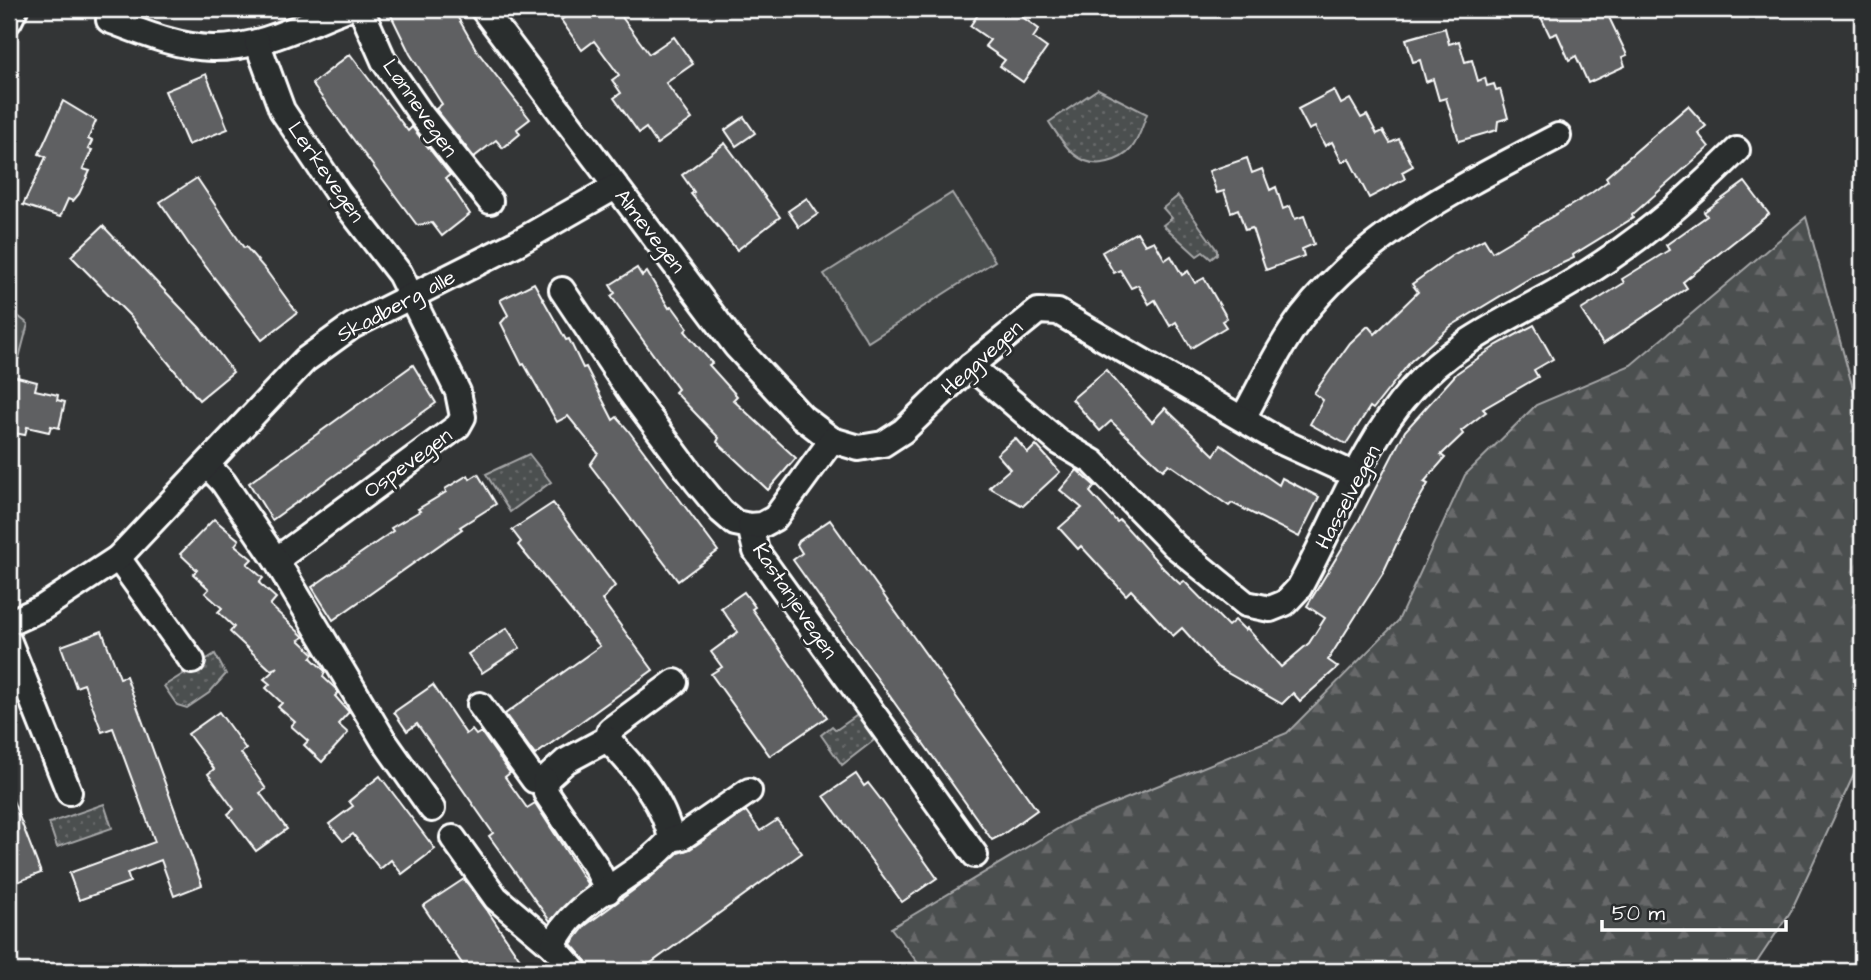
<svg xmlns="http://www.w3.org/2000/svg" width="1871" height="980" font-family="'Architects Daughter',sans-serif">
	<style>
		.forest { fill: url(#forest-firs); stroke: #a6a7a8; stroke-width: 2 }
		.park { fill: url(#park-dots); stroke: #a6a7a8; stroke-width: 2 }
		.pitch { fill: #4c4f50; stroke: #a6a7a8; stroke-width: 2 }
		.building { fill: #5f6162; stroke: #fff; stroke-width: 2 }
		.lines { fill: none; stroke-linecap: round; stroke-linejoin: round }
		.street-casing { stroke: #fff; stroke-width: 30 }
		.street { stroke: #2a2d2e; stroke-width: 24 }
		.labels { text-anchor: middle; dominant-baseline: central; stroke-width: 6; stroke-linejoin: round; paint-order: stroke }
		.street-label { font-size: 21px; fill: #fff; stroke: #2a2d2e }
	</style>
	<defs>
		<pattern id="forest-firs" width="22" height="20" patternUnits="userSpaceOnUse" patternTransform="scale(1.75)"><rect width="22" height="20" fill="#4c4f50"/><path d="M5 1l3.5 6h-7zM16 11l3.5 6h-7z" fill="#67696a"/></pattern>
		<pattern id="park-dots" width="8" height="8" patternUnits="userSpaceOnUse" patternTransform="scale(1.75)"><rect width="8" height="8" fill="#4c4f50"/><path d="M2 2h.1M6 6h.1" fill="none" stroke="#67696a" stroke-width="1.8" stroke-linecap="round"/></pattern>
	</defs>
	<rect width="100%" height="100%" fill="#333536"/>
	<filter id="ink" filterUnits="userSpaceOnUse"><feTurbulence type="fractalNoise" baseFrequency=".0143" numOctaves="2"/><feDisplacementMap in="SourceGraphic" scale="14" xChannelSelector="R" yChannelSelector="G"/><feConvolveMatrix kernelMatrix="1 2 1 2 8 2 1 2 1" color-interpolation-filters="sRGB"/></filter>
	<g filter="url(#ink)">
		<!-- forest -->
		<polygon class="forest" points="1806,217 1862,421 1862,746 1856,770 1791,911 1751,971 924,971 891,928 1071,821 1287,733 1398,621 1465,475 1536,405 1631,365"/>
		<!-- park -->
		<g class="park">
			<path d="M1098,89l49,25c-4,10 -8,26 -16,35 -6,7 -15,11 -23,13 -30,8 -45,-19 -59,-40z"/>
			<polygon points="1178,196 1217,250 1217,254 1211,259 1203,252 1197,256 1163,225 1172,218 1163,208"/>
			<polygon points="9,309 28,324 19,358 9,353"/>
			<polygon points="529,454 551,482 510,512 486,474"/>
			<polygon points="215,654 226,674 209,693 187,708 177,705 164,686"/>
			<polygon points="859,714 874,735 873,741 842,765 821,735 832,726 836,730"/>
			<polygon points="104,804 112,828 57,847 49,823"/>
		</g>
		<!-- pitch -->
		<polygon class="pitch" points="952,193 995,261 868,342 824,274"/>
		<!-- building -->
		<g class="building">
			<polygon points="388,9 453,9 477,51 530,119 517,129 520,134 503,148 496,140 474,157 436,109 442,104 410,54"/>
			<polygon points="576,9 616,9 649,54 674,37 693,64 666,83 692,119 657,144 646,128 639,133 614,98 621,93 612,80 619,75 594,41 582,50 561,20"/>
			<polygon points="982,9 1011,9 1039,29 1033,38 1047,48 1023,82 1000,66 1005,60 985,46 990,40 970,26"/>
			<polygon points="1537,9 1605,9 1627,55 1622,57 1625,66 1588,83 1576,56 1569,60 1557,33 1550,36"/>
			<polygon points="1445,28 1449,44 1459,41 1465,62 1472,60 1478,81 1485,78 1487,86 1494,84 1496,90 1500,89 1508,118 1498,121 1497,130 1459,141 1446,98 1439,100 1433,79 1426,82 1420,60 1413,62 1406,39"/>
			<polygon points="350,54 408,131 412,127 450,175 446,178 470,214 442,236 432,223 417,225 312,84"/>
			<polygon points="206,74 228,129 188,145 165,91"/>
			<polygon points="1334,90 1341,104 1350,99 1361,118 1367,115 1377,134 1383,131 1390,143 1399,139 1413,166 1402,172 1405,179 1369,198 1349,159 1342,162 1332,142 1325,146 1315,127 1309,130 1298,109"/>
			<polygon points="63,101 96,121 88,139 92,141 88,149 92,150 83,169 90,171 79,194 73,201 68,199 60,217 23,205 46,157 39,154"/>
			<polygon points="1688,106 1706,126 1698,133 1709,147 1632,215 1633,218 1573,255 1574,258 1532,277 1451,326 1411,361 1373,409 1370,407 1346,444 1310,424 1323,400 1314,393 1350,343 1368,326 1375,334 1418,292 1412,284 1454,254 1484,239 1492,252 1590,194 1608,181 1606,177"/>
			<polygon points="744,117 755,133 736,146 725,130"/>
			<polygon points="725,143 780,217 737,250 691,194 694,192 682,175"/>
			<polygon points="1247,158 1252,173 1262,169 1270,190 1276,187 1283,209 1290,206 1295,219 1304,216 1314,244 1302,249 1304,256 1266,270 1252,228 1245,230 1238,209 1231,212 1224,191 1217,193 1209,171"/>
			<polygon points="197,178 244,248 246,247 265,269 297,313 262,340 190,246 160,202"/>
			<polygon points="1745,182 1769,214 1683,282 1687,288 1603,344 1581,310 1624,283 1622,279 1669,250 1666,245 1707,216 1704,212"/>
			<polygon points="807,198 818,214 799,227 788,211"/>
			<polygon points="103,226 200,328 233,372 199,400 130,316 71,256"/>
			<polygon points="1137,232 1145,245 1154,241 1165,260 1171,256 1182,275 1188,271 1195,283 1204,278 1227,318 1222,321 1226,327 1191,348 1176,322 1170,326 1155,300 1149,304 1138,285 1131,288 1120,270 1114,273 1102,252"/>
			<polygon points="637,268 642,276 647,272 669,308 672,306 688,328 685,331 712,363 709,365 737,396 733,400 796,458 768,490 717,442 719,438 675,392 678,389 611,296 615,293 610,285"/>
			<polygon points="534,283 566,340 569,339 583,368 586,367 613,420 617,417 628,430 718,551 678,581 590,465 598,453 568,416 557,422 524,364 522,365 501,323 508,315 500,300"/>
			<polygon points="1534,325 1553,359 1534,370 1538,377 1483,409 1486,412 1461,431 1463,434 1441,455 1445,458 1424,482 1428,484 1411,513 1383,573 1328,660 1338,667 1300,701 1293,693 1282,704 1217,667 1182,628 1173,636 1131,590 1126,595 1081,546 1078,549 1059,528 1082,508 1060,490 1077,470 1095,486 1090,492 1117,522 1120,520 1164,569 1180,584 1184,581 1228,626 1235,620 1245,630 1247,628 1281,667 1309,643 1325,618 1307,606 1358,522 1405,431 1457,373 1497,345"/>
			<polygon points="413,365 436,403 272,520 249,483"/>
			<polygon points="1106,370 1152,422 1165,408 1214,455 1221,445 1279,485 1282,478 1319,497 1299,537 1232,503 1229,506 1169,464 1163,470 1111,421 1100,431 1072,399"/>
			<polygon points="9,375 37,382 35,390 58,395 57,400 65,402 59,428 51,426 49,432 27,427 25,435 9,432"/>
			<polygon points="1015,438 1028,453 1036,445 1060,472 1023,506 989,487 1010,469 997,454"/>
			<polygon points="478,474 496,504 460,527 462,529 333,620 312,587 393,531 391,528 420,511 418,509 446,492 445,489 468,475 470,479"/>
			<polygon points="553,503 615,586 602,600 653,670 535,755 505,714 600,646 518,545 521,542 512,530"/>
			<polygon points="214,519 239,540 235,545 252,559 247,564 263,578 259,583 276,598 270,605 304,637 299,640 314,654 311,658 325,671 323,677 336,689 338,693 335,696 349,712 338,724 348,733 322,762 304,745 308,741 291,726 295,722 278,707 282,703 266,688 270,684 264,679 278,667 271,670 230,632 234,627 218,612 222,608 205,593 209,589 193,574 197,570 180,554"/>
			<polygon points="830,520 1037,810 1002,835 992,840 793,560 802,553 797,545 799,541"/>
			<polygon points="744,592 755,607 752,609 827,717 770,756 711,674 722,667 711,652 738,632 721,608"/>
			<polygon points="507,628 520,648 482,673 468,654"/>
			<polygon points="102,631 120,678 126,676 202,885 174,896 161,860 127,873 130,882 79,900 69,873 155,842 113,728 102,732 84,684 76,687 61,646"/>
			<polygon points="433,685 466,734 472,730 476,735 481,732 510,773 505,777 527,808 535,803 588,885 550,921 489,836 493,833 417,724 407,731 394,712"/>
			<polygon points="219,712 246,749 241,753 266,789 260,793 287,829 256,851 228,814 234,809 208,774 214,769 188,734"/>
			<polygon points="856,774 864,786 868,783 882,801 937,878 902,902 824,796"/>
			<polygon points="380,776 435,849 402,874 391,860 380,869 353,834 343,841 329,824 353,806 349,801"/>
			<polygon points="9,790 41,873 9,885"/>
			<polygon points="746,811 760,831 777,820 802,853 640,971 589,971 586,961 571,944 586,925 650,878 678,853 690,849"/>
			<polygon points="464,879 487,910 528,971 467,971 423,906"/>
		</g>
		<g class="lines">
			<defs>
				<g id="street">
					<polyline points="361,9 384,61 422,116 490,201"/>
					<polyline points="483,9 736,346 802,417 832,440"/>
					<path d="M109,20c32,12 67,27 103,28 46,1 91,-23 133,-39"/>
					<polyline points="9,21 15,9"/>
					<polyline points="257,42 282,110 338,194 400,274 458,392 463,417 458,426 276,560"/>
					<polyline points="562,290 630,392 697,482 721,511 735,523 750,526 756,551 975,855"/>
					<path d="M970,366l89,76 34,20 82,84 71,58 24,5 15,-6 14,-15c36,-65 63,-143 113,-199 43,-49 104,-73 159,-106 65,-39 112,-79 166,-133"/>
					<path d="M1243,418c19,-34 35,-70 59,-102 66,-85 163,-131 256,-180"/>
					<polyline points="207,465 223,482 276,560 384,741 432,809"/>
					<polyline points="750,526 762,525 775,518 832,440 859,448 883,444 903,431 970,366 1038,311 1058,312 1278,440 1357,476"/>
					<polyline points="118,558 192,661"/>
					<polyline points="9,623 42,608 118,558 305,360 352,326 517,243 615,187"/>
					<polyline points="9,642 69,792"/>
					<polyline points="480,705 534,780 545,780 566,761 607,739 610,730 675,682"/>
					<path d="M607,739c27,27 57,62 64,100"/>
					<polyline points="545,780 546,793 595,865 608,891"/>
					<polyline points="453,838 496,898 553,946"/>
					<path d="M575,971l-22,-25c20,-49 84,-66 118,-107l11,-2 67,-46"/>
				</g>
			</defs>
			<!-- street casing -->
			<use href="#street" class="street-casing"/>
			<!-- street -->
			<use href="#street" class="street"/>
		</g>
	</g>
	<g class="labels">
		<!-- street labels -->
		<g class="street-label">
			<text transform="translate(420 108) rotate(55)">Lønnevegen</text>
			<text transform="translate(326 172) rotate(55)">Lerkevegen</text>
			<text transform="translate(650 231) rotate(52)">Almevegen</text>
			<text transform="translate(396 306) rotate(-28)">Skadberg alle</text>
			<text transform="translate(982 358) rotate(-42)">Heggvegen</text>
			<text transform="translate(408 463) rotate(-36)">Ospevegen</text>
			<text transform="translate(1348 497) rotate(-62)">Hasselvegen</text>
			<text transform="translate(795 601) rotate(56)">Kastanjevegen</text>
		</g>
	</g>
	<!-- margin -->
	<rect width="1871" height="980" fill="none" stroke="#2a2d2e" stroke-width="35"/>
	<rect x="18" y="18" width="1836" height="945" fill="none" stroke="#fff" stroke-width="2.5" filter="url(#ink)"/>
	<!-- scale -->
	<path d="M1602 920v10h184v-10" fill="none" stroke="#ffffff" stroke-width="3.5"/>
	<text x="1612" y="920" font-size="21" fill="#ffffff" stroke="#2a2d2e" stroke-width="5" paint-order="stroke">50 m</text>
</svg>
